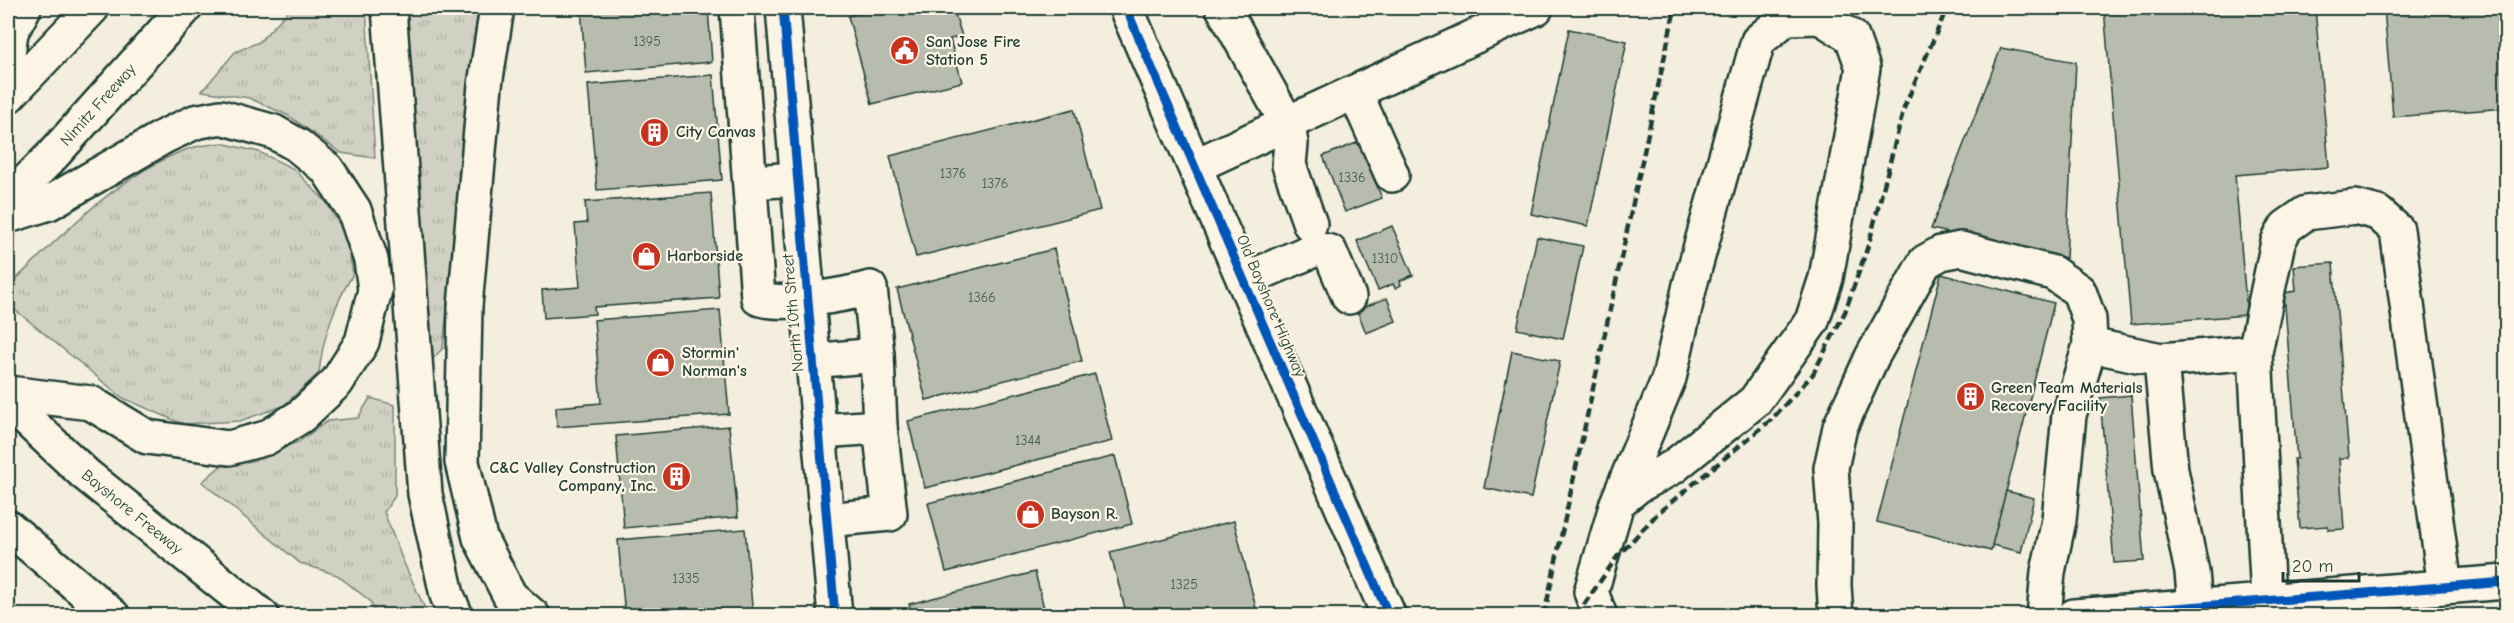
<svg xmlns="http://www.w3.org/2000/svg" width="2514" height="623" font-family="'Comic Neue',sans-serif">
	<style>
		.grass { fill: url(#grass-tufts); stroke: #78877b; stroke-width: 1.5 }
		.building { fill: #b8bcae; stroke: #1f3d34; stroke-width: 1.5 }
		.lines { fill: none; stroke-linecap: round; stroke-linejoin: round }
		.minor-casing { stroke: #1f3d34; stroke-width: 38 }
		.major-casing { stroke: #1f3d34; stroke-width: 38 }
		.highway-casing { stroke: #1f3d34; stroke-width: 38 }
		.minor { stroke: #fcf5e5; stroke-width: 33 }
		.major { stroke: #fcf5e5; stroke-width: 33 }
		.highway { stroke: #fcf5e5; stroke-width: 33 }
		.rail { stroke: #1f3d34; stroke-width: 4.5; stroke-dasharray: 9 4.5; stroke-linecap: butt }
		.cycleway-casing { stroke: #fcf5e5; stroke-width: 13 }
		.cycleway { stroke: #0057b8; stroke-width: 9 }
		.labels { text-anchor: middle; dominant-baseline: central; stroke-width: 4.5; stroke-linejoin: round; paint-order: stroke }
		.number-label { font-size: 14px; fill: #455d52 }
		.poi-label { font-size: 16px; font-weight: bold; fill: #1f3d34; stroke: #fcf5e5; text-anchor: start }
		.street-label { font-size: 16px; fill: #1f3d34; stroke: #fcf5e5 }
	</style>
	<defs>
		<pattern id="grass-tufts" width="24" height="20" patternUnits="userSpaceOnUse" patternTransform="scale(1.5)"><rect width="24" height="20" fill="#d0d1c2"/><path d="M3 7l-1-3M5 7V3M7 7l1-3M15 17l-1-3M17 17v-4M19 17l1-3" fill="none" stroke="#b2b4a7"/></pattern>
	</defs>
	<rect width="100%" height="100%" fill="#f3eede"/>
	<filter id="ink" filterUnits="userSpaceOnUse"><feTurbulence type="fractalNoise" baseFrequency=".0167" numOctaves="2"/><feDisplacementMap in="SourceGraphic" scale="12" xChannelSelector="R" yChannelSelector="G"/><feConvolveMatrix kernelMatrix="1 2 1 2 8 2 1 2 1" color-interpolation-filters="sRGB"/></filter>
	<g filter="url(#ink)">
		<!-- grass -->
		<g class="grass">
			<polygon points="291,8 366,8 375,158 341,153 289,116 249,98 202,91 235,52 259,42"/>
			<polygon points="407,8 478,8 443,348 431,361 408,40"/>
			<path d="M221,143l38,9 35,17 32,33 21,35 6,37c-19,32 -30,62 -34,99l-36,33 -43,15 -57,3 -60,-26 -115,-94v-17c53,-51 106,-109 177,-137 11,-5 24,-5 36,-7z"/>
			<polygon points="370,398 395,405 395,496 384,512 403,561 428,615 376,615 370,601 337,575 300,563 202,482 222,465 245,460 298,442 328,421 358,418"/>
		</g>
		<!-- building -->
		<g class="building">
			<polygon points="581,8 708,8 712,62 586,73"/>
			<polygon points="882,8 953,8 962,36 950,39 962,82 872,104 848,16"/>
			<polygon points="2104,8 2315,8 2329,167 2235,175 2247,315 2131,324"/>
			<polygon points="2384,8 2506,8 2506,108 2393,117"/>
			<polygon points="1569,29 1627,41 1588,226 1531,214"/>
			<polygon points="2001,48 2076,62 2066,258 1931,229"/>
			<polygon points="713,75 722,180 597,190 588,85"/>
			<polygon points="1074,109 1100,210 916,257 890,156"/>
			<polygon points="1359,142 1382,198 1345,212 1323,156"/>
			<polygon points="711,193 719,298 594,307 595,314 544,318 542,290 580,287 575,224 587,223 585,202"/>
			<polygon points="1392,226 1413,275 1400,281 1401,285 1395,288 1393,284 1378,290 1357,241"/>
			<polygon points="1537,237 1583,246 1563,339 1517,329"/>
			<polygon points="1054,249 1082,361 926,400 897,289"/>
			<polygon points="2333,263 2349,458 2339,458 2344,529 2328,530 2328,526 2300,528 2294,459 2297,459 2284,293 2296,291 2294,266"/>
			<polygon points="1941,274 2054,303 1991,551 1877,522"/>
			<polygon points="1387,298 1396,321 1366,333 1357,310"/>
			<polygon points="720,310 729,414 557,427 556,407 601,403 594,320"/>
			<polygon points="1512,351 1560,361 1531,498 1484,488"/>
			<polygon points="1095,374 1112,441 925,488 908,421"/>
			<polygon points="2131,395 2144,561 2114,563 2100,398"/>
			<polygon points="729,426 738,517 624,528 616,436"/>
			<polygon points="1115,456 1132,524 946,572 928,503"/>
			<polygon points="2006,491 2034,498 2021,552 1992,545"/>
			<polygon points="1234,521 1258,616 1127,616 1110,552"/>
			<polygon points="745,529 753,616 625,616 618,540"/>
			<polygon points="1035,572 1046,616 912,616 909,604"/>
		</g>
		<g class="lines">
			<defs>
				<g id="minor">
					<polyline points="497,8 485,85 465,306 462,462 480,538 510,596 533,616"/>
					<path d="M737,8l21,290c18,10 91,-4 112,-10l7,67 3,72 10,87 -64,6"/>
					<polyline points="1223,8 1287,123 1291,143 1289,165 1310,224"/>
					<polyline points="1355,92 1392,175"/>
					<polyline points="1195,166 1536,8"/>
					<polyline points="751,182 796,179"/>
					<polyline points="1244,280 1316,249 1330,252 1349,297"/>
					<polyline points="2255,352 2278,242 2286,227 2306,213 2355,207 2378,213 2397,230 2445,587"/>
					<polyline points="2161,360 2171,470 2192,572 2195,606"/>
					<polyline points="812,361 877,355"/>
					<polyline points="819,431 880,427"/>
					<polyline points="1600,616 1591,592 1617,503 1669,378 1690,285 1758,41 1786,18 1820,17 1852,37 1863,68 1826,278 1812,321 1755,401 1673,467 1638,486 1617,503"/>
					<polyline points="1836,616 1834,586 1835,524 1831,468 1840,427 1872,357 1925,262 1941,253 1961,249 2053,273 2079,291 2089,319 2090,345 2161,360 2255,352 2268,600"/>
					<polyline points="2044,616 2048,572 2059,520 2069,415 2090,345"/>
					<polyline points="2074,616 2506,582"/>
				</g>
				<g id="major">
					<polyline points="783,8 835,616"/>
					<polyline points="1126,8 1389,616"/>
				</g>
				<g id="highway">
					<polyline points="389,8 425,494 447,595 456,616"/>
					<polyline points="8,54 11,32 24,8"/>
					<polyline points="8,96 92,8"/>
					<polyline points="8,200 52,156 185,8"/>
					<polyline points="8,216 49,203 165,136 195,122 221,117 274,132 297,145 327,169 354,210 371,260 375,290 362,342 337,382 301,416 266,438 229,448 147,437 91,403 8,393"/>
					<polyline points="8,402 85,474 262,616"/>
					<polyline points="8,527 113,616"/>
				</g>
			</defs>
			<!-- minor casing -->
			<use href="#minor" class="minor-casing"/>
			<!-- major casing -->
			<use href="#major" class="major-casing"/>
			<!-- highway casing -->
			<use href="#highway" class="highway-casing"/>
			<!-- minor -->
			<use href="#minor" class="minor"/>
			<!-- major -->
			<use href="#major" class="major"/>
			<!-- highway -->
			<use href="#highway" class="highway"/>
			<!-- rail -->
			<g class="rail">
				<polyline points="1544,616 1675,8"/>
				<polyline points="1576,616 1617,557 1658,513 1771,420 1813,374 1845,312 1869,243 1904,108 1944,15 1950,8"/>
			</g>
			<defs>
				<g id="cycleway">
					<polyline points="783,8 835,616"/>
					<polyline points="1126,8 1389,616"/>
					<polyline points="2074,616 2506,582"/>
				</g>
			</defs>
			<!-- cycleway casing -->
			<use href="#cycleway" class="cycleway-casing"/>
			<!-- cycleway -->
			<use href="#cycleway" class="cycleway"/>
		</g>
	</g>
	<!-- icons -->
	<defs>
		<symbol id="civic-disc" viewBox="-11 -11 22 22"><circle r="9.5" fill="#c8321e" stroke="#fcf5e5"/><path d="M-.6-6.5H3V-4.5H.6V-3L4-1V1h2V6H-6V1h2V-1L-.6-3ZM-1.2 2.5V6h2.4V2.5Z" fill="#fff"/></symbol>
		<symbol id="building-disc" viewBox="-11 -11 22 22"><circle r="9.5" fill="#c8321e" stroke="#fcf5e5"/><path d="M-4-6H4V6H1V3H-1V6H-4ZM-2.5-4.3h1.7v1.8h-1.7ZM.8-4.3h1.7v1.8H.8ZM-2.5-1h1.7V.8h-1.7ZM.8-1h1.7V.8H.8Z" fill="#fff"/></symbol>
		<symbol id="shop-disc" viewBox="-11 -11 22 22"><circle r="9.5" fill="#c8321e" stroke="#fcf5e5"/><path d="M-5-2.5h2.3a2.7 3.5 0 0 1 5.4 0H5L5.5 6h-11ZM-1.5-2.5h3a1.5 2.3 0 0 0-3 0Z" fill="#fff"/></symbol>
	</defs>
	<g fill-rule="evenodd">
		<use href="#civic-disc" x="888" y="34" width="33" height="33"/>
		<use href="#building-disc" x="638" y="116" width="33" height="33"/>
		<use href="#shop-disc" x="630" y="240" width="33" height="33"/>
		<use href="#shop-disc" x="644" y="346" width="33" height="33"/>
		<use href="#building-disc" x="1954" y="380" width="33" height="33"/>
		<use href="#building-disc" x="660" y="460" width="33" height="33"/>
		<use href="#shop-disc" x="1014" y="498" width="33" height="33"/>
	</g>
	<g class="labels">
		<!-- number labels -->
		<g class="number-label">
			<text x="647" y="41">1395</text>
			<text x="953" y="173">1376</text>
			<text x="1352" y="177">1336</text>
			<text x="995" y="183">1376</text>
			<text x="1385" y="258">1310</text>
			<text x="982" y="297">1366</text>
			<text x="1028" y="440">1344</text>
			<text x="686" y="578">1335</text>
			<text x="1184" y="584">1325</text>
		</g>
		<!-- poi labels -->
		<g class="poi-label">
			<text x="926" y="42">San Jose Fire<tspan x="926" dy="18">Station 5</tspan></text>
			<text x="676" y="132">City Canvas</text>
			<text x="667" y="256">Harborside</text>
			<text x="682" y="353">Stormin'<tspan x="682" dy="18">Norman's</tspan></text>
			<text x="1991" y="388">Green Team Materials<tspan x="1991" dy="18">Recovery Facility</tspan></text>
			<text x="656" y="468" text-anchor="end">C&amp;C Valley Construction<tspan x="656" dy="18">Company, Inc.</tspan></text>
			<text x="1051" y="514">Bayson R.</text>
		</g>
		<!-- street labels -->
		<g class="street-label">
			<text transform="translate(98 105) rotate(-48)">Nimitz Freeway</text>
			<text transform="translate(1271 306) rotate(67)">Old Bayshore Highway</text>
			<text transform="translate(793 313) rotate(-95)">North 10th Street</text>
			<text transform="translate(132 512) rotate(39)">Bayshore Freeway</text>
		</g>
	</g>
	<!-- margin -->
	<rect width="2514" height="623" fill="none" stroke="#fcf5e5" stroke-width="30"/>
	<rect x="15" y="15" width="2484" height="593" fill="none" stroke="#1f3d34" stroke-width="2" filter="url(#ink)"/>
	<!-- scale -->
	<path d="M2283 572v9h76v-9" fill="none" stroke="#1f3d34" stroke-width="3"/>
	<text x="2292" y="572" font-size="18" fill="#1f3d34" stroke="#fcf5e5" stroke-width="4.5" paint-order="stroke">20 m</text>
</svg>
